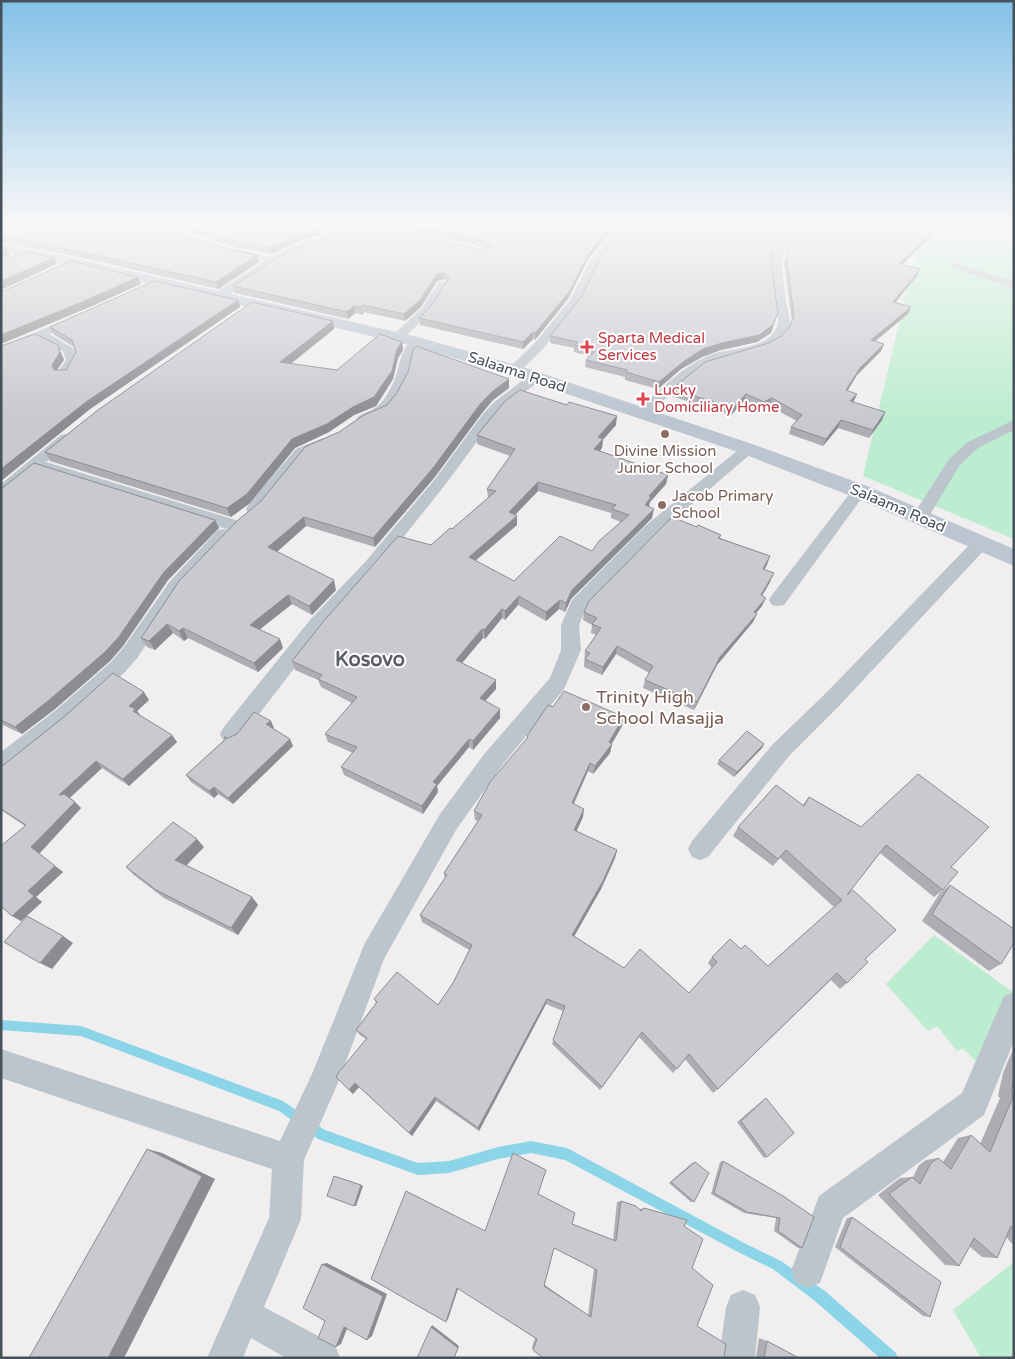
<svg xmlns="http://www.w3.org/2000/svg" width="1015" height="1359" font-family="'Varela Round',sans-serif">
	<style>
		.green { fill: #bdedd0 }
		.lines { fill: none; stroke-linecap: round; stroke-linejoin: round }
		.stream { fill: #8cd5e8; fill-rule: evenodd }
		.minor { fill: #bdc5cc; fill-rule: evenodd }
		.tertiary { fill: #bdc5cc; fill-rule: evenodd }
		.secondary { fill: #bcc6d1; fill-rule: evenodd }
		.wall { fill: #acaeb3; fill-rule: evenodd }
		.shaded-wall { fill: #8c8d92 }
		.building { fill: #c8cad0; stroke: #8c8d92; fill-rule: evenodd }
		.health-dot { fill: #e0444e; stroke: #fff; stroke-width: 2 }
		.education-dot { fill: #8d6e63; stroke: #fff; stroke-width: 2 }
		.labels { text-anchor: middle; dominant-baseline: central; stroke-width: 4; stroke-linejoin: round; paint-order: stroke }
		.far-health-label { font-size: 15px; fill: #be3a42; stroke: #fff; text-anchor: start }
		.far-street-label { font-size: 15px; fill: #47515a; stroke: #fff }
		.far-education-label { font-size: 15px; fill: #785e54; stroke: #fff }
		.education-label { font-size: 18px; fill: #785e54; stroke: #fff; text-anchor: start }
		.quarter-label { font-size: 20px; font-weight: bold; fill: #5b5e62; stroke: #fff }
	</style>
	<rect width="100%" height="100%" fill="#f0eeee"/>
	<!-- green -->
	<g class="green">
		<polygon points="922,226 1014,226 1014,539 863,476"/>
		<polygon points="934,935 1014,993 991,1078 963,1048 957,1051 937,1026 928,1031 886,984"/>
		<polygon points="1014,1262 1014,1358 981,1358 953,1310"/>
	</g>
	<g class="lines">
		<!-- stream -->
		<polygon class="stream" points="1,1020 81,1026 283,1101 325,1130 418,1163 449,1161 498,1147 531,1141 567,1148 746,1244 781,1261 825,1291 896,1353 898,1358 880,1358 815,1301 773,1269 738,1252 565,1160 531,1153 498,1159 449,1173 418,1175 318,1139 279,1111 81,1036 1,1030"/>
		<!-- minor -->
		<g class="minor">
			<polygon points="325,226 335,226 331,239 328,240 323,237"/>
			<polygon points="617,226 626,226 600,260 579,303 542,350 518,373 510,373 508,370 510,367 534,344 570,300 590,260"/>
			<path d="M785,226h10c-16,33 -14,38 -9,74 1,7 4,16 4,23 -4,33 -67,31 -88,45 -20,13 -37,32 -55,48h-10l-2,-3 2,-3c24,-20 47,-46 76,-56 20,-7 55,-4 64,-28 5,-12 -7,-46 -6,-61 0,-14 8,-27 14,-39z"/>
			<polygon points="232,248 278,258 279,260 274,263 229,253 229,249"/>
			<polygon points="955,263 1014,281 1014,288 951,268 951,264"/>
			<polygon points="443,281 448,284 430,312 402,340 394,340 392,337 394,334 422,308 439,282"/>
			<polygon points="76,316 82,319 80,321 49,334 75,349 78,360 68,376 58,376 57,373 66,360 63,351 39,339 1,354 1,346"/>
			<path d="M418,338l6,4 -12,16 -5,22 -13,25 -7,8 -19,9h-10l-2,-3c5,-6 14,-7 20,-12 8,-5 14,-17 18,-26 6,-13 6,-38 24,-43z"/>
			<polygon points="536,373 542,377 541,380 504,408 493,420 445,485 378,569 324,630 239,740 231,743 223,740 220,734 223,728 310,620 366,561 435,479 483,414 494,402 531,374"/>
			<polygon points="1014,420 1014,430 978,448 960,465 926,521 914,521 912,517 949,459 968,442"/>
			<polygon points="66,434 71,435 73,438 71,441 46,462 239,521 241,525 239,529 233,530 227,529 37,469 7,495 1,497 1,484 61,435"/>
			<polygon points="323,438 328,439 330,442 328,445 306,455 260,513 248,513 246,509 248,505 296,449"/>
			<polygon points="748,445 753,446 755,449 753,452 656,535 586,608 579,625 581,650 564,689 501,767 456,830 384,959 338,1083 304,1160 301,1219 264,1307 335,1345 340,1358 286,1358 251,1338 243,1358 207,1358 269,1218 272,1169 1,1078 1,1049 280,1141 312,1074 365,943 440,814 485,753 550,678 561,650 561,625 572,600 644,527 743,446"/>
			<polygon points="859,486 864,488 867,491 784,605 778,606 772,605 769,600 772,595 854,488"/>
			<polygon points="224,529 230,530 232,534 230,538 182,589 138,657 125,672 70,722 9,772 1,774 1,752 56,710 111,662 124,647 170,581 218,530"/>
			<polygon points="981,538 987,539 989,543 987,547 840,705 789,756 708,857 700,860 692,857 688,849 692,841 773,744 826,693 975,539"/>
			<polygon points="1014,992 1014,1041 984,1115 843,1218 820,1283 808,1288 796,1283 791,1271 819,1196 962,1093 1004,996"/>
			<polygon points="743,1290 755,1295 760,1307 755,1358 719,1358 726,1307 731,1295"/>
		</g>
		<!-- tertiary -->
		<polygon class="tertiary" points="365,226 383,226 381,228 313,247 278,263 224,298 219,299 212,295 270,257 305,241"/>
		<!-- secondary -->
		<polygon class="secondary" points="1,243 74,258 418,337 520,366 755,445 867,486 1014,549 1014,566 851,496 741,453 508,374 413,346 74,266 1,251"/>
	</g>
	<!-- wall -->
	<g class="wall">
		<polygon points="1,226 325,226 321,235 304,239 271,254 235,247 172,226 166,229 259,262 218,289 74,256 1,242"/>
		<polygon points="392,226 615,226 588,259 568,299 535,340 533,339 523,349 420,325 419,318 431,306 447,282 444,279 437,281 421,307 405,321 364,312 363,315 355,313 348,319 235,293 233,286 483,250 487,248"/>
		<polygon points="796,226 925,226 921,229 929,238 902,265 917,276 895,302 911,307 908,314 875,341 884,344 881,351 857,375 847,391 857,394 853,402 885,412 882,420 869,438 838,428 823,446 789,434 791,427 797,421 769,406 762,410 744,401 731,415 671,396 672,389 781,336 789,328 792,322 784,262 790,241"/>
		<polygon points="772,251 771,265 778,313 771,333 757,342 721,350 702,357 681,369 658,389 625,380 625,377 585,367 586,360 589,356 574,352 574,348 550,343 550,336 581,297"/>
		<polygon points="238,300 240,307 90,409 1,481 1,346 61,352 64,360 57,370 66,370 76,352 74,347 53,334 50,327"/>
		<polygon points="333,321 334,329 291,364 337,370 402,342 403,350 398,358 393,379 376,406 354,415 329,432 295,448 250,503 231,517 50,461 45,452"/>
		<polygon points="509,379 509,388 493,400 482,413 434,478 375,547 306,526 277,552 336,590 312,615 292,604 260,629 283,648 258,672 188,638 184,641 173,633 155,650 147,647 141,638 179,581"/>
		<path d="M616,425l-13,14 -1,9 -2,3 68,24 -2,9 -16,18 -1,5 3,11 -81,81 -6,13 -6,-3 -13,12 -28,-16 -13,15 -3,-2 -17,21 -2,-1 -21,25 34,17v9l-11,12 15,17 -27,32 -4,-3 -32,39 1,6 -15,22 -79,-39 -3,-8 12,-14 -25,-11 -3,-8 27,-31 -31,-16 -3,-7 -23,-10 -3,-9 139,-116 21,-16 36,-31 -1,-9 23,-33 -33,-12v-9zM538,491l73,22v5l10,4 -29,29 -78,30 -39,-20 42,-36v-9l-2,-1z"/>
		<polygon points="1,489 215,520 219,528 168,580 123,646 110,661 55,709 22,734 1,724"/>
		<polygon points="697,527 721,535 720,538 770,556 764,570 770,582 762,596 762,606 756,613 753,622 717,665 694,710 643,688 645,680 649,673 616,654 602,675 584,667 585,651 596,635 591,633 592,625 583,620 584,612"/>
		<polygon points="149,700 137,711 140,716 177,742 129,786 102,768 70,798 81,808 39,854 63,872 36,897 42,902 21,921 12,916 25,826 1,810 1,767"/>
		<polygon points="553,707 622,726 612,744 610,753 593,774 588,771 574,804 583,817 576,831 617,850 615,858 601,889 574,936 624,968 689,993 712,968 708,963 712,957 741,949 768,966 834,907 780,858 773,866 733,836 738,827 803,805 809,797 861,827 951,867 943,890 934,897 880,853 847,895 865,959 847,983 840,989 831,980 718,1089 713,1093 685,1059 673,1073 639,1037 600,1090 552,1044 563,1011 546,1004 479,1131 436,1101 412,1136 359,1087 353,1094 349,1090 366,1039 360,1035 356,1030 376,1003 374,999 438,1005 453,983 469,950 422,922 420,915 445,879 444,873 478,821 475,820 474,811 527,739 527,736"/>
		<polygon points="273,728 293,746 233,804 218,794 214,798 191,782 186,775 225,739 224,737 228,738 274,728"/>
		<polygon points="764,744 762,748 734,777 717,764 719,760"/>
		<polygon points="204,847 186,865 252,897 258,905 238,935 164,898 134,875 126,867"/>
		<polygon points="950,885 1001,964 989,971 922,921 940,893"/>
		<polygon points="1014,1047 1014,1246 1006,1237 997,1258 982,1257 969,1246 959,1266 945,1265 878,1195 900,1178 913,1177 919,1165 926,1160 938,1158 943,1162 958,1138 971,1135 980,1144 1000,1098 998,1096 1003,1073"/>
		<polygon points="766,1098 767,1157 764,1158 737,1122 763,1100"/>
		<polygon points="723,1161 783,1196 802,1248 798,1248 774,1231 776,1218 744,1213 711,1194 720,1162"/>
		<polygon points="695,1162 694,1202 691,1202 669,1183 692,1163"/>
		<path d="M538,1194l34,30 41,16 4,-38 4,-1 19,8 4,-1 40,18 8,42 5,58 27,32h-183l1,-1 -9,-7 -1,-3 3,-9 -77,-50 -10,31 -2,3 -75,-43 114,-48zM554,1248l40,20 -6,47 -44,-30z"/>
		<polygon points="852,1217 930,1317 923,1316 835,1247 847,1218"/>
		<polygon points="759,1338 767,1341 799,1358 756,1358"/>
	</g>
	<!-- shaded-wall -->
	<g class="shaded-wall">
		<polygon points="163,226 172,226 165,229"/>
		<polygon points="321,226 325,226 321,235 304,239 271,254 269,248"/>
		<polygon points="334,226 359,226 335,232"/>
		<polygon points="611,226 615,226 588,259 568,299 535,340 535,333 589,253"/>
		<polygon points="782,226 783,226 770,254 772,248"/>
		<polygon points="922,226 925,226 916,235 919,229"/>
		<polygon points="932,232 929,238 896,271 899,264"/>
		<polygon points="7,248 10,255 1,258 1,250"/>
		<polygon points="257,255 259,262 218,289 216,282"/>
		<polygon points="54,258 57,264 1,290 1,281"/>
		<polygon points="920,269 917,276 890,309 893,302"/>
		<polygon points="444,273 444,279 437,281 421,307 405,321 404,314 437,274"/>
		<polygon points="138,277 141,284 90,307 1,344 1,335"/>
		<polygon points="238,300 240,307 90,409 1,481 1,469 86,402"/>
		<polygon points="354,306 355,313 348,319 347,312"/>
		<polygon points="911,307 908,314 868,347 871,340"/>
		<polygon points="778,313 771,333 757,342 721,350 702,357 681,369 658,389 659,382 683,362 703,349"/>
		<polygon points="333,321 334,329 282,370 280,362"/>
		<polygon points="533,332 533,339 523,349 523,342"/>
		<polygon points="402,342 403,350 398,358 393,379 376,406 354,415 329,432 295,448 250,503 231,517 227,508 292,439 397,349"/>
		<polygon points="884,344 881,351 857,375 843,398 846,390 860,368"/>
		<polygon points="58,345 64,360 55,372 58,378 52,365"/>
		<polygon points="509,379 509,388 493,400 482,413 434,478 375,547 373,538 481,403 493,391"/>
		<polygon points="746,394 744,401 731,415 733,408"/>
		<polygon points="857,394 854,401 847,409 850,401"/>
		<polygon points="772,398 769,406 762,410 764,402"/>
		<polygon points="885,412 882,420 869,438 873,430"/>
		<polygon points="617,416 616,425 602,441 603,439 602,448 593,458 594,449 598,437"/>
		<polygon points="841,420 838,428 823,446 826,439"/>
		<polygon points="668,475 666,484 650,502 649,506 643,514 645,505 649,496"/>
		<polygon points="538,482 538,491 509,521 509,512"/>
		<polygon points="654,509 652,518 571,599 565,612 566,603 572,590"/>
		<polygon points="517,516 517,525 469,566 469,557"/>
		<polygon points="304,517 306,526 271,557 268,547"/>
		<polygon points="215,520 219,528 168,580 123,646 110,661 55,709 22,734 15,727"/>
		<polygon points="770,556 767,565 759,578 763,569"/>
		<polygon points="774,573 770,582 757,604 761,595"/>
		<polygon points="334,580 336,590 312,615 309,606"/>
		<polygon points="288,595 292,604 254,634 250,625"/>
		<polygon points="519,596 518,605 505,620 505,611"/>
		<polygon points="766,598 762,606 750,620 754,612"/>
		<polygon points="560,600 559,609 546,621 546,612"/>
		<polygon points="502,609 502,618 485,639 484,630"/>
		<polygon points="757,614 753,622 717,665 694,710 697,702 720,657"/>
		<polygon points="167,624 173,633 155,650 149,641"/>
		<polygon points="183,628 188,638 184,641 179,631"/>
		<polygon points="482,629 483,638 457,669 456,660"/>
		<polygon points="280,639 283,648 258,672 254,663"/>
		<polygon points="617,646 616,654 602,675 603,667"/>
		<polygon points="496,680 496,689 480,707 480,698"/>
		<polygon points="144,692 149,700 137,711 141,716 138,719 129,706"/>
		<polygon points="500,709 500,718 473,750 473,741"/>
		<polygon points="624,717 622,726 610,746 612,744 610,753 593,774 595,766"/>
		<polygon points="271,721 274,728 270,731 266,724"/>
		<polygon points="172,735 177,742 129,786 123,779"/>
		<polygon points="290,739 293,746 233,804 228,798"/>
		<polygon points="469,739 469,747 437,786 438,792 423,814 422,806 433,782"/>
		<polygon points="764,744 762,748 734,777 737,772"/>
		<polygon points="96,761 102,768 66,801 59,795"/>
		<polygon points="590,763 588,771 570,811 572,803"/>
		<polygon points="214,787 218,794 214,798 209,791"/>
		<polygon points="75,802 81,808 39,854 31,847"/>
		<polygon points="584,809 583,817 573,839 574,830"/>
		<polygon points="197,839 204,847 183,869 175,860"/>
		<polygon points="617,850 615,858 601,889 571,942 572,935"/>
		<polygon points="55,866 63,872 36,897 42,902 21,921 12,916 28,891"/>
		<polygon points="252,897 258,905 238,935 231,928"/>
		<polygon points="63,936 73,943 52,969 40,963"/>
		<polygon points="547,999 546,1004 479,1131 478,1128"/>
		<polygon points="355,1083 359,1087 353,1094 349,1090"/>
		<polygon points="435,1097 436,1101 412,1136 409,1133"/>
		<polygon points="147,1149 162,1153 215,1179 124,1358 108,1358"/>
		<polygon points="361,1185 363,1186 356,1206 354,1206"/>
		<polygon points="327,1263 387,1294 372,1336 367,1340 322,1264"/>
		<polygon points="543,1284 588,1315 591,1317 544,1286"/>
		<polygon points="459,1286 448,1319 446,1322 457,1288"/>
		<polygon points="349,1324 341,1344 336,1347 344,1327"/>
		<polygon points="432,1325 459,1346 454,1358 431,1327"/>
	</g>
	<!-- building -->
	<g class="building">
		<polygon points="1,226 163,226 165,228 228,249 257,255 216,282 71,250 1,236"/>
		<polygon points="187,226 321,226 320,229 303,233 269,248 234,241"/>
		<polygon points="373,226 380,226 483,250 491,246 487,242 418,226 611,226 589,253 569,292 535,333 533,332 523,342 419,318 431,306 449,278 444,273 437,274 420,300 404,314 363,305 362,307 354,306 347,312 233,286 277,258 312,242"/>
		<polygon points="625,226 782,226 772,248 771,265 778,313 773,325 759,335 722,343 703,349 683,362 659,382 626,372 627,370 586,360 596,350 575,345 578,342 550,336 581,297 602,254"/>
		<polygon points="796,226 922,226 919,229 932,232 899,264 920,269 893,302 911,307 871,340 884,344 860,368 846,390 857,394 850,401 885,412 873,430 841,420 826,439 791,427 802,415 772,398 764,402 746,394 733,408 672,389 705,362 769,343 781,336 789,328 794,316 786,255 790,241"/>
		<polygon points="1,247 7,248 1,250"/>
		<polygon points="25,252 54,258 1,281 1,260"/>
		<polygon points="71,261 138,277 87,300 1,335 1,292"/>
		<polygon points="154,281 238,300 86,402 1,469 1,346 35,334 58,345 60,352 52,365 54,370 66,370 76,352 72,340 50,327"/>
		<polygon points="252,302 333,321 280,362 337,370 380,334 402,342 397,349 392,371 374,397 353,407 327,424 292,439 247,494 227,508 45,452 98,410"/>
		<polygon points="416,346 509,379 493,391 481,403 433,468 373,538 304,517 268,547 334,580 309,606 288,595 250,625 280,639 254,663 183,628 179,631 167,624 149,641 141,638 179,581 237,521 261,501 305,447 339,432 364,415 387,405 396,394 408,372 413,350"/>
		<path d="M520,390l47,15 2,-3 48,14 -19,21 5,2 -9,10 74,26 -19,21 2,1 -6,8 9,4 -82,81 -6,13 -6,-3 -14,12 -27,-16 -14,15 -3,-2 -18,21 -2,-1 -26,31 40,20 -16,18 20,11 -27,32 -4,-2 -36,43 4,2 -15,22 -81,-39 16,-20 -32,-13 32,-37 -39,-18 4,-4 -30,-14 31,-39 75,-86 33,9 19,-17 2,1 44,-38 -9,-2 28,-40 -38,-14 28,-34zM538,482l78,23 -4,4 17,6 -30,26 -7,10 -32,-15 -46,45 -45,-24 48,-41 -8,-4z"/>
		<polygon points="34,463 215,520 164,572 118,638 104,653 48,701 15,727 1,720 1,489"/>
		<polygon points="672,517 697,527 698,525 721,535 718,538 770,556 763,569 774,573 761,595 766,598 754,612 757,614 720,657 697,702 645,680 653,666 617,646 603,667 585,659 590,653 585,651 601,628 592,624 597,618 584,612 589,601"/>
		<polygon points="113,673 144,692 129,706 136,709 133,711 172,735 123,779 96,761 59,795 64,794 75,802 31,847 55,866 28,891 34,896 12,916 1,906 1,846 26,825 1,809 1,767 65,716"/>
		<polygon points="564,691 624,717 609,742 612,744 595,766 590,763 572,803 584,809 574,830 617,850 603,881 572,935 624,968 640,949 689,993 717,962 712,957 730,939 741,949 745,945 768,966 842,900 786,850 778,859 738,827 776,785 804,806 809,797 861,827 918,774 989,827 951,867 958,872 943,890 886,845 847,895 853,890 896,930 865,959 868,962 847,983 837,973 718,1089 689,1054 677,1069 642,1032 602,1087 553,1040 565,1006 547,999 478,1128 435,1097 409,1133 355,1083 349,1090 336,1077 339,1072 367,1038 356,1030 377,1002 374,999 397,972 438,1005 453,983 472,945 420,915 447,875 444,873 482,815 474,811 490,782 528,737 527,736 548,705 553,707"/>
		<polygon points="254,712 271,721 266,724 290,739 228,798 214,787 209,791 186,775 227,738 224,737 228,738 237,734"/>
		<polygon points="747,731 764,744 737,772 719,760"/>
		<polygon points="173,822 197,839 175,860 252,897 231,928 156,890 126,867"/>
		<polygon points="950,885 1014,929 1014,943 1001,964 932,914"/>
		<polygon points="27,916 63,936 40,963 4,942"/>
		<polygon points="1014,1081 1014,1094 1011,1092"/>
		<polygon points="1014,1094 1014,1229 1011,1226 997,1258 974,1238 959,1266 889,1194 912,1177 920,1184 931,1163 938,1158 951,1169 971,1135 990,1152"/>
		<polygon points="766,1098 794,1133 767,1157 741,1121"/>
		<polygon points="147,1149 202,1176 108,1358 29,1358"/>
		<path d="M513,1153l33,17 -8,24 37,19 -3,11 44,17 5,-40 15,5 5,5 3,-3 43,12 -3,6 19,13 -11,29 21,17 -16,41 29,18 -2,14h-181l-10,-8 4,-11 -80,-51 -11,34 -75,-43 35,-88 79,40zM554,1248l43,22 -6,47 -47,-31z"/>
		<polygon points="723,1161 783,1196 814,1217 802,1248 778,1231 780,1218 747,1212 714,1193"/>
		<polygon points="695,1162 709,1173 694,1202 671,1182"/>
		<polygon points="334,1176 361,1185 354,1206 327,1196"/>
		<polygon points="852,1217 941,1282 930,1317 840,1247"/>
		<polygon points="322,1264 383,1296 367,1340 344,1327 336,1347 318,1338 325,1321 303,1308"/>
		<polygon points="431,1327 458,1348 454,1358 417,1358"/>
		<polygon points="767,1341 799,1358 764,1358"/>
	</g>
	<!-- sky -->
	<linearGradient id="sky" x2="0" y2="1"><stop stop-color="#83c1e8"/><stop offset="0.54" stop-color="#f8f7f7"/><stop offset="1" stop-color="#f8f7f7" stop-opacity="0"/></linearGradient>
	<rect width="1015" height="416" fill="url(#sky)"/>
	<!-- markers -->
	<g class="health-dot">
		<path d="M584.5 339.5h5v5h5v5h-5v5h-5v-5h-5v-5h5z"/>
		<path d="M640.5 391.5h5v5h5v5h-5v5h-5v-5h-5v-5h5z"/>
	</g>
	<g class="education-dot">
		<circle cx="665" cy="434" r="5"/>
		<circle cx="662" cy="505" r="5"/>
		<circle cx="586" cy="707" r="5"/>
	</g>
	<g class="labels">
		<!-- far-health labels -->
		<g class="far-health-label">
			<text x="598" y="338">Sparta Medical<tspan x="598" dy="17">Services</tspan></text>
			<text x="654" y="390">Lucky<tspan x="654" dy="17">Domiciliary Home</tspan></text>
		</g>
		<!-- far-street labels -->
		<g class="far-street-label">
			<text transform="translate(517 372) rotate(18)">Salaama Road</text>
			<text transform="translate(898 508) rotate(23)">Salaama Road</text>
		</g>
		<!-- far-education labels -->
		<g class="far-education-label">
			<text x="665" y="451">Divine Mission<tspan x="665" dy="17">Junior School</tspan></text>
			<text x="672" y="496" text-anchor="start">Jacob Primary<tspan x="672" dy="17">School</tspan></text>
		</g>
		<!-- education labels -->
		<g class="education-label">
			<text x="596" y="697">Trinity High<tspan x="596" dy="21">School Masajja</tspan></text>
		</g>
		<!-- quarter labels -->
		<g class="quarter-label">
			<text x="370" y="660">Kosovo</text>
		</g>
	</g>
	<!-- border -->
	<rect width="1015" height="1359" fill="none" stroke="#47515a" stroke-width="5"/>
</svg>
